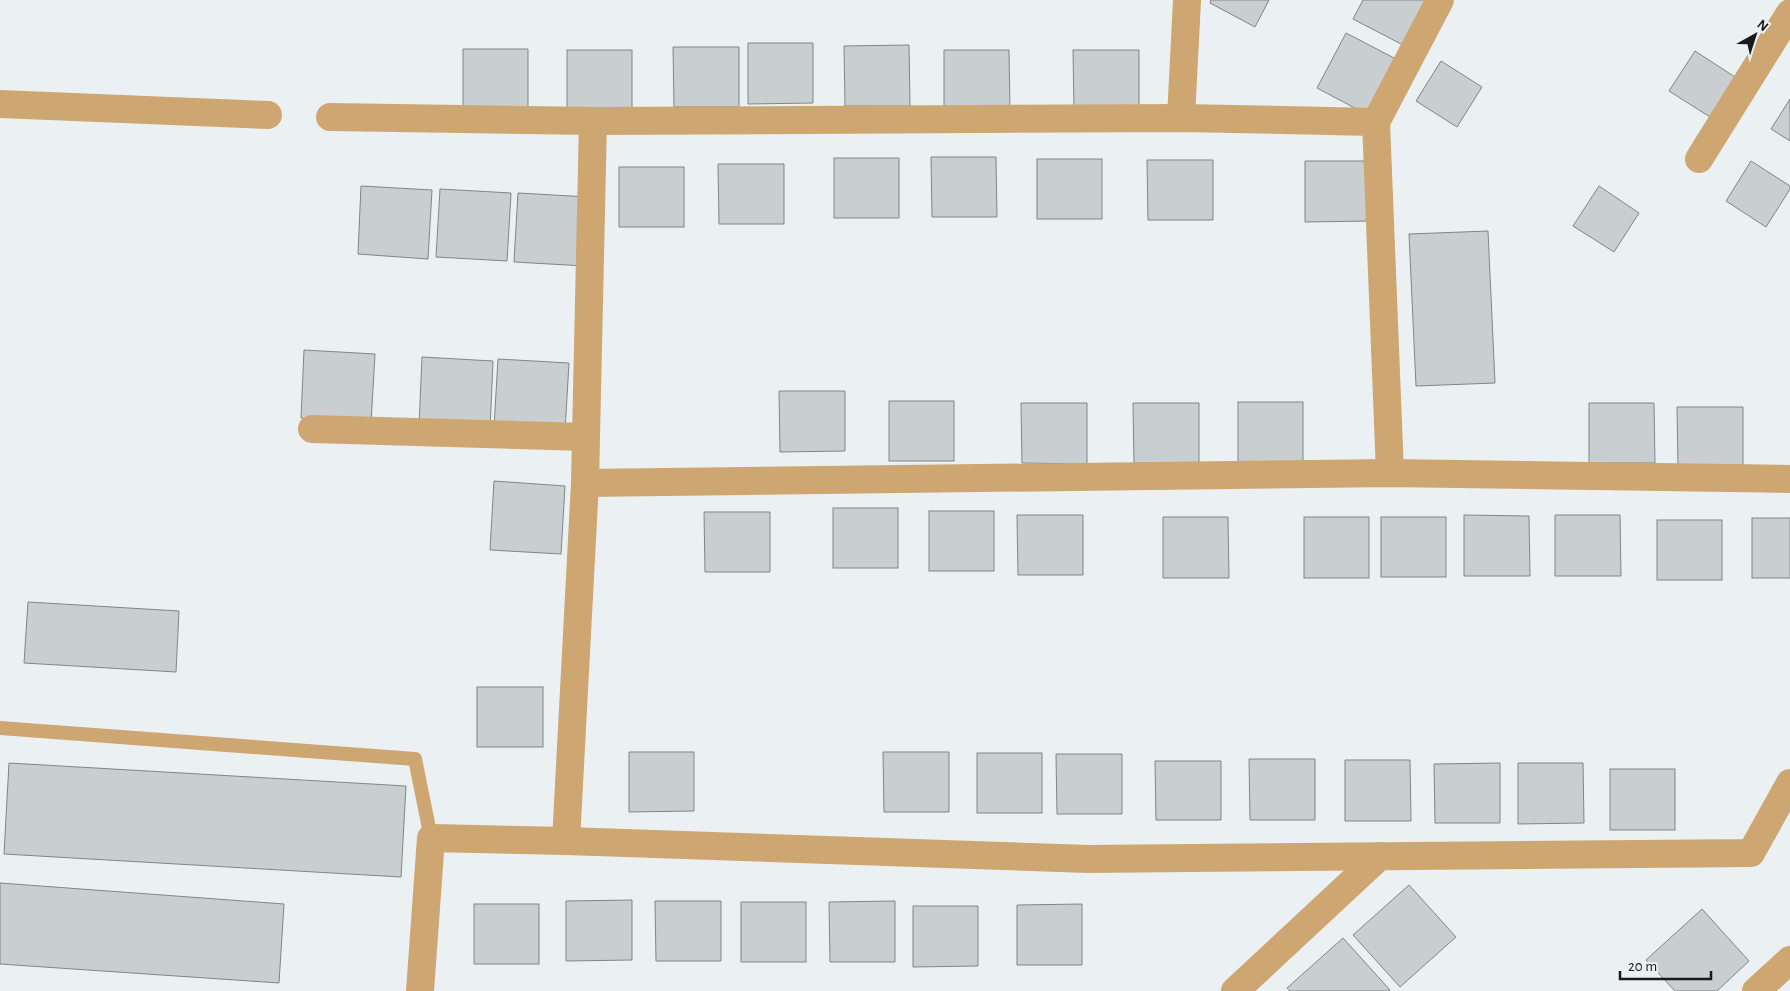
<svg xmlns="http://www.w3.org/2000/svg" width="1790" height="991" font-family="'Alegreya Sans',sans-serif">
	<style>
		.building { fill: #c9ced0; stroke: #818588 }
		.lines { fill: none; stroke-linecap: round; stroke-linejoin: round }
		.service { stroke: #cea672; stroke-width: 14 }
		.minor { stroke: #cea672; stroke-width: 28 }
		.tertiary { stroke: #cea672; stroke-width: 28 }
	</style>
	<rect width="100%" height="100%" fill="#ebf0f3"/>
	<!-- building -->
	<g class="building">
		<polygon points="1211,0 1269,0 1255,27 1210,3"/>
		<polygon points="1363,0 1426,0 1403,45 1353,19"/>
		<polygon points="1346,33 1396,59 1366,114 1317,88"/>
		<polygon points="748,43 813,43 813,103 748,104"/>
		<polygon points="909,45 910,106 845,106 844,46"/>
		<polygon points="673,47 739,47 739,107 674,107"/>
		<polygon points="463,49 528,49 528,109 463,110"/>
		<rect x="567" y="50" width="65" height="60"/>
		<polygon points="944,50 1009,50 1010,110 944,110"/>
		<polygon points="1073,50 1139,50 1139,110 1074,110"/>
		<polygon points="1695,51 1735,77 1710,117 1669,91"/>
		<polygon points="1441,61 1482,87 1457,127 1416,101"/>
		<polygon points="1790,99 1790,141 1771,129"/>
		<polygon points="931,157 996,157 997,217 932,217"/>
		<rect x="834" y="158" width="65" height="60"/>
		<rect x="1037" y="159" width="65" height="60"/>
		<polygon points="1147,160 1213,160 1213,220 1148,220"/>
		<polygon points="1305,161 1370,161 1371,221 1305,222"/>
		<polygon points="1751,161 1790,186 1790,189 1766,227 1726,201"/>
		<polygon points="718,164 784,164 784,224 719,224"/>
		<rect x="619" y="167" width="65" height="60"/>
		<polygon points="361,186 432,190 428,259 358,254"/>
		<polygon points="1599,186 1639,213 1614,252 1573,226"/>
		<polygon points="440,189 511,193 507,261 436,257"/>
		<polygon points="518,193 589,197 585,266 514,262"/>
		<polygon points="1488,231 1495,383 1416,386 1409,234"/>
		<polygon points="304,350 375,354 371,423 301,418"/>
		<polygon points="422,357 493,361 490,430 419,426"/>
		<polygon points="498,359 569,363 565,431 494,427"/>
		<polygon points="779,391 845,391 845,451 780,452"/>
		<rect x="889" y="401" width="65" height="60"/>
		<rect x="1238" y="402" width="65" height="60"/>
		<polygon points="1021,403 1087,403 1087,464 1022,463"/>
		<polygon points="1133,403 1199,403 1199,463 1134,463"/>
		<polygon points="1589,403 1654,403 1655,463 1589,463"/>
		<polygon points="1677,407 1743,407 1743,467 1678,467"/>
		<polygon points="494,481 565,486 561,554 490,550"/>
		<rect x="833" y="508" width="65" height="60"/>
		<rect x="929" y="511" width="65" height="60"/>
		<polygon points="704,512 770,512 770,572 705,572"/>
		<polygon points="1017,515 1083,515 1083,575 1018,575"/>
		<polygon points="1464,515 1529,516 1530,576 1464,576"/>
		<polygon points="1555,515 1620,515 1621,576 1555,576"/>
		<polygon points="1163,517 1228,517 1229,578 1163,578"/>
		<rect x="1304" y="517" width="65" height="61"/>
		<rect x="1381" y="517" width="65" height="60"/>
		<rect x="1752" y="518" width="38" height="60"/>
		<rect x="1657" y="520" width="65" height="60"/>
		<polygon points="28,602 179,611 176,672 24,663"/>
		<rect x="477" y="687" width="66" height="60"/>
		<polygon points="629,752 694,752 694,811 629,812"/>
		<polygon points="883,752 949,752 949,812 884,812"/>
		<rect x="977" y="753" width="65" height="60"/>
		<polygon points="1056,754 1122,754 1122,814 1057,814"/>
		<polygon points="1249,759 1315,759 1315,820 1250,820"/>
		<polygon points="1345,760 1410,760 1411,821 1345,821"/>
		<polygon points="1155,761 1221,761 1221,820 1156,820"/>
		<polygon points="9,763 406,786 401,877 4,854"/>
		<polygon points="1500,763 1500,823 1435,823 1434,764"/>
		<polygon points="1518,763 1583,763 1584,823 1518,824"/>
		<rect x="1610" y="769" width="65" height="61"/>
		<polygon points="0,883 284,904 279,983 0,964"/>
		<polygon points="1409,885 1456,937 1400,987 1353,935"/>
		<polygon points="632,900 632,960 566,961 566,901"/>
		<polygon points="655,901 721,901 721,961 656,961"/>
		<polygon points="895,901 895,962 830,962 829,902"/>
		<rect x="741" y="902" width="65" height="60"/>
		<rect x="474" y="904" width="65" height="60"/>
		<polygon points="1082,904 1082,965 1017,965 1017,905"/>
		<polygon points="913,906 978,906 978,966 913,967"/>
		<polygon points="1702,909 1749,961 1717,991 1675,991 1646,960"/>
		<polygon points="1343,938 1390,990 1388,991 1290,991 1287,988"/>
	</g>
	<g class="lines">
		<!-- service -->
		<polyline class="service" points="0,728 415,759 431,838"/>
		<!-- minor -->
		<g class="minor">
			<polyline points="0,104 268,115"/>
			<polyline points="330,117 593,121 1181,118 1376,122"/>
			<polyline points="1181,118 1187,0"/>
			<polyline points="1699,159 1790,13"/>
			<polyline points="312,429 586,437"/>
			<polyline points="1390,473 1376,122 1440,0"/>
			<polyline points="585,483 1390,473 1790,479"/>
			<polyline points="566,841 585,483 593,121"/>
			<polyline points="1235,991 1380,856"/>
			<polyline points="1756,991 1790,960"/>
		</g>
		<!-- tertiary -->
		<polyline class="tertiary" points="420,991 431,838 566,841 1088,859 1751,853 1790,783"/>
	</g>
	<!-- north arrow -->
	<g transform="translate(1755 35) rotate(39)" stroke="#ebf0f3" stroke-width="4" paint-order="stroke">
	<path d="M0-4L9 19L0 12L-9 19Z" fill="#17191a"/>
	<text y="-8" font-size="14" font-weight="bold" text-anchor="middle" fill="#17191a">N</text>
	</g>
	<!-- scale -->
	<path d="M1620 971v8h91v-8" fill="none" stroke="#17191a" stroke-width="2.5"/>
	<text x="1628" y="971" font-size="15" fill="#17191a" stroke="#ebf0f3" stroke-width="4" paint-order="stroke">20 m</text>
</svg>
